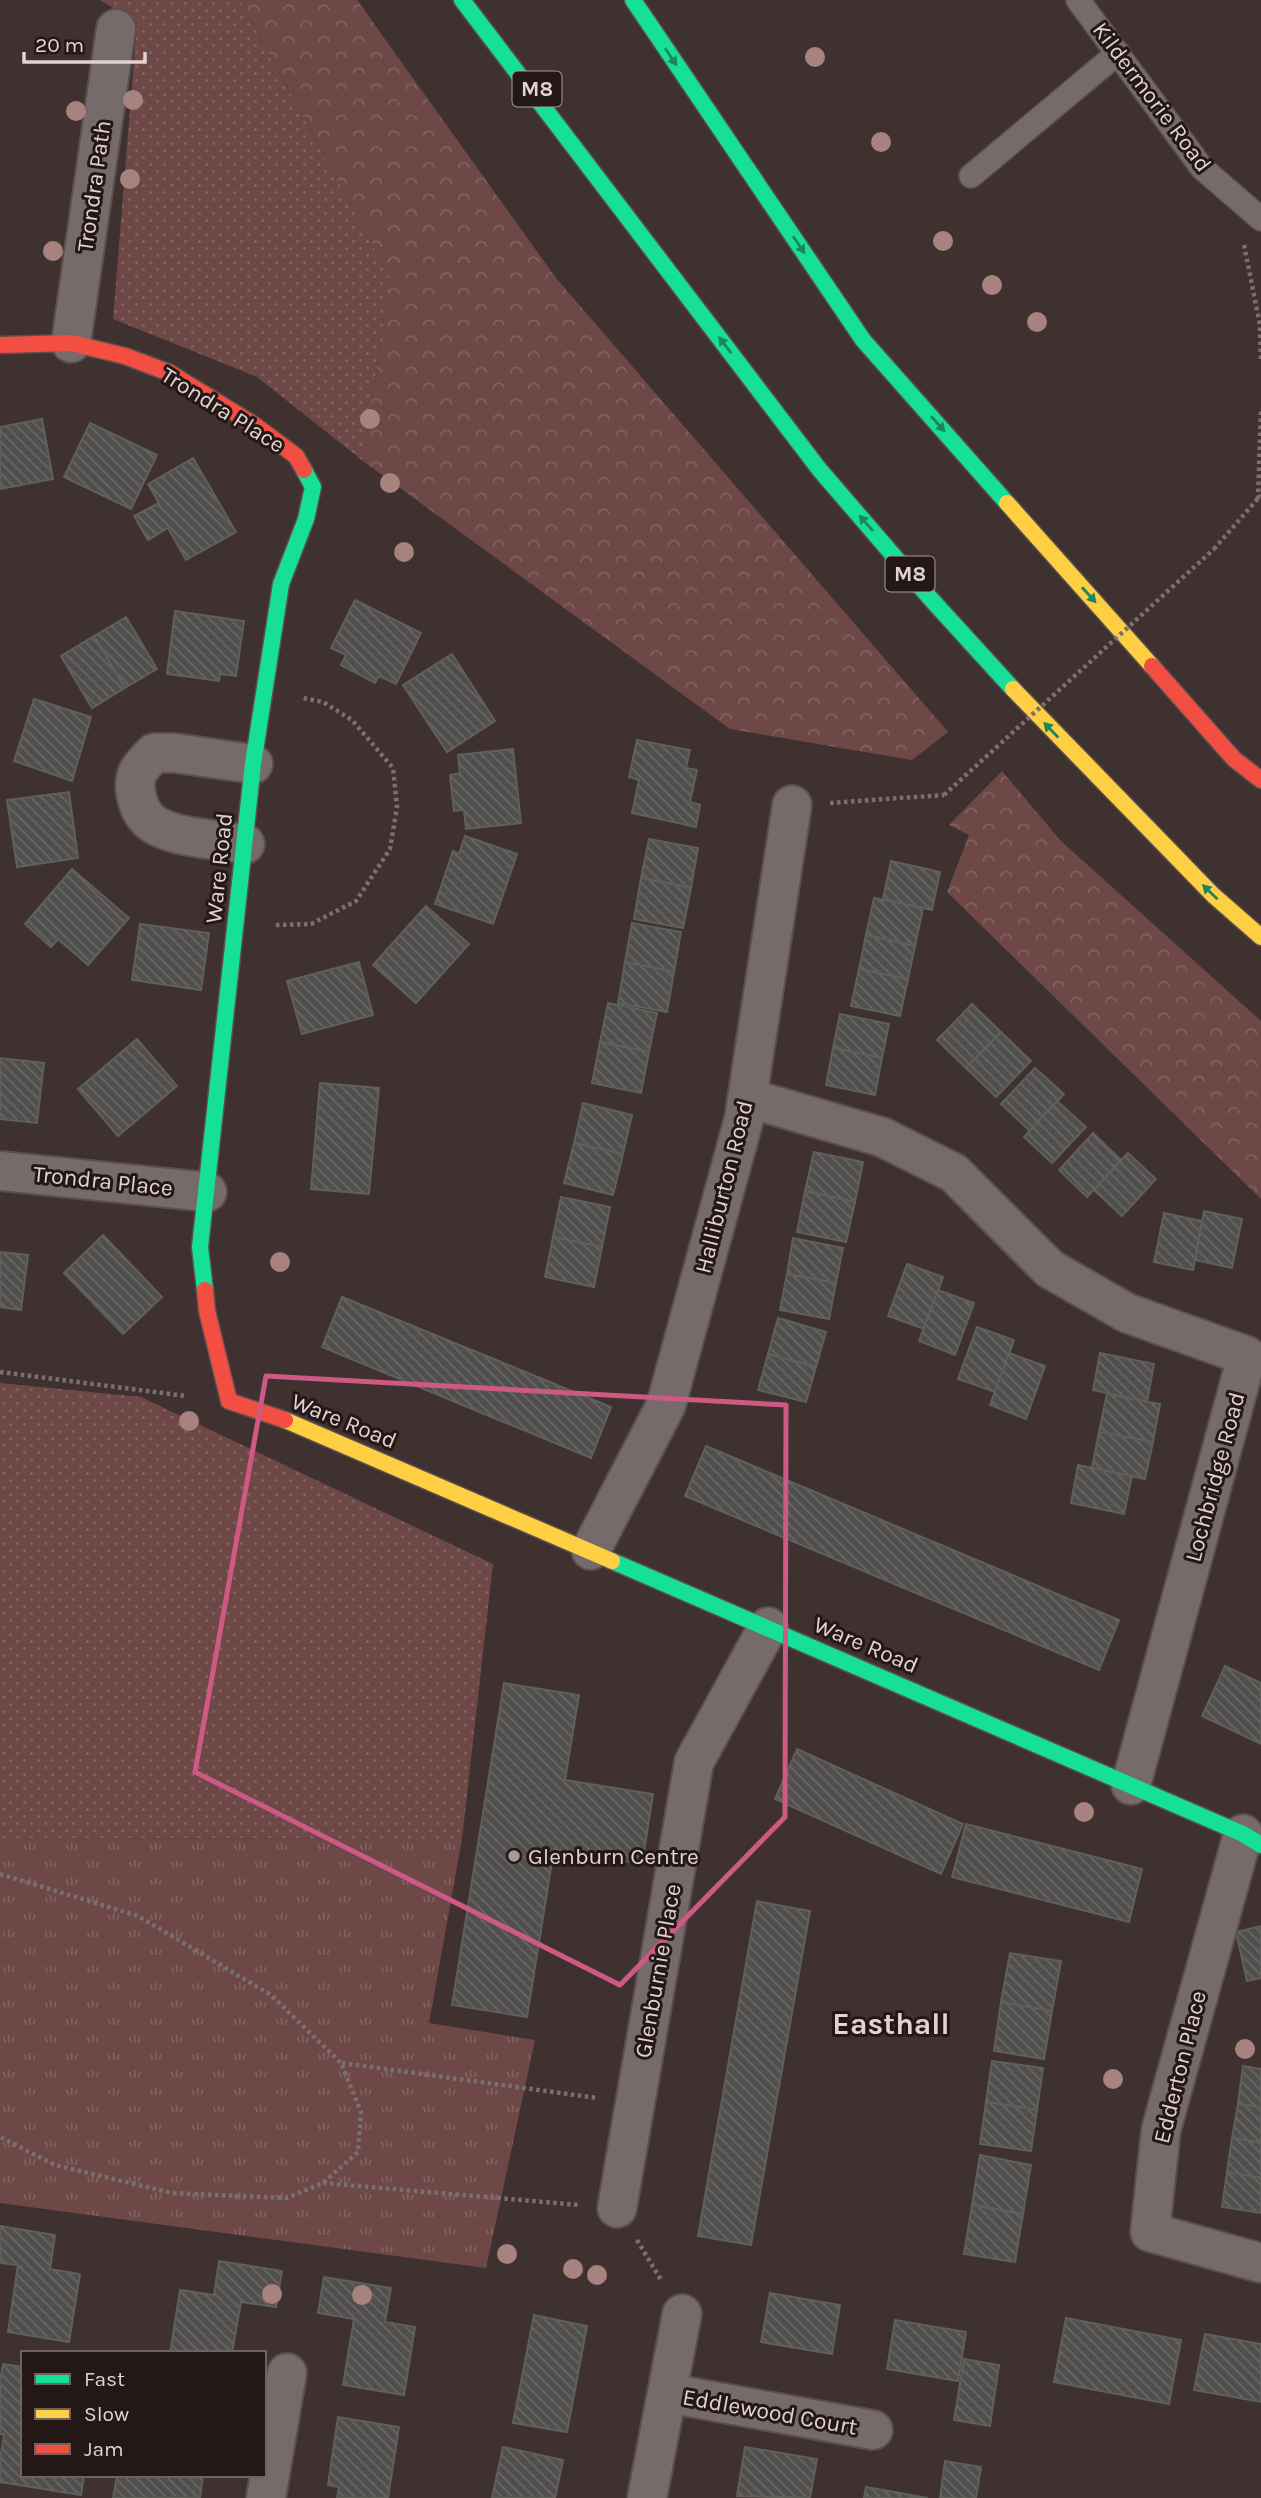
<svg xmlns="http://www.w3.org/2000/svg" width="1261" height="2498" font-family="Karla,sans-serif">
	<style>
		.grass { fill: url(#grass-dots) }
		.forest { fill: url(#forest-crowns) }
		.park { fill: url(#park-tufts) }
		.building { fill: url(#building-back-hatch); stroke: #5f5f5c; stroke-width: 2 }
		.lines { fill: none; stroke-linecap: round; stroke-linejoin: round }
		.lane-casing { stroke: #5b4f4d; stroke-width: 26 }
		.street-casing { stroke: #5b4f4d; stroke-width: 42 }
		.fast-casing { stroke: #5b4f4d; stroke-width: 19 }
		.slow-casing { stroke: #5b4f4d; stroke-width: 19 }
		.jam-casing { stroke: #5b4f4d; stroke-width: 19 }
		.path { stroke: #7a706f; stroke-width: 4.5; stroke-dasharray: 3.5 3.5; stroke-linecap: butt }
		.lane { stroke: #766b6a; stroke-width: 23 }
		.street { stroke: #766b6a; stroke-width: 38 }
		.fast { stroke: #16e098; stroke-width: 16 }
		.slow { stroke: #ffcf43; stroke-width: 16 }
		.jam { stroke: #f24e42; stroke-width: 16 }
		.path-bridge { stroke: #7a706f; stroke-width: 4.5; stroke-dasharray: 3.5 3.5; stroke-linecap: butt }
		.tree { fill: #a8827f }
		.oneway { fill: #1c865e }
		.marked { fill: none; stroke: #cd5984; stroke-width: 5; stroke-linejoin: round }
		.poi-dot { fill: #a99a98; stroke: #241817; stroke-width: 2.5 }
		.labels { text-anchor: middle; dominant-baseline: central; stroke-width: 6; stroke-linejoin: round; paint-order: stroke }
		.shield { fill: #241817; stroke: #a99a98; stroke-width: 2 }
		.shield-label { font-size: 21px; font-weight: bold; fill: #e2d2d0 }
		.street-label { font-size: 23px; fill: #e2d2d0; stroke: #241817 }
		.poi-label { font-size: 23px; fill: #e2d2d0; stroke: #241817; text-anchor: start }
		.district-label { font-size: 30px; font-weight: bold; fill: #e2d2d0; stroke: #241817 }
	</style>
	<defs>
		<pattern id="grass-dots" width="8" height="8" patternUnits="userSpaceOnUse" patternTransform="scale(1.75)"><rect width="8" height="8" fill="#6d4846"/><path d="M2 2h.1M6 6h.1" fill="none" stroke="#826260" stroke-width="1.8" stroke-linecap="round"/></pattern>
		<pattern id="forest-crowns" width="20" height="18" patternUnits="userSpaceOnUse" patternTransform="scale(1.75)"><rect width="20" height="18" fill="#6d4846"/><path d="M2 6a3 3 0 1 1 6 0M12 15a3 3 0 1 1 6 0" fill="none" stroke="#826260"/></pattern>
		<pattern id="park-tufts" width="24" height="20" patternUnits="userSpaceOnUse" patternTransform="scale(1.75)"><rect width="24" height="20" fill="#6d4846"/><path d="M3 7l-1-3M5 7V3M7 7l1-3M15 17l-1-3M17 17v-4M19 17l1-3" fill="none" stroke="#826260"/></pattern>
		<pattern id="building-back-hatch" width="6" height="6" patternUnits="userSpaceOnUse" patternTransform="scale(1.75)"><rect width="6" height="6" fill="#504f4d"/><path d="M-1 5l2 2M0 0l6 6M5-1l2 2" fill="none" stroke="#696766"/></pattern>
	</defs>
	<rect width="100%" height="100%" fill="#3f3130"/>
	<!-- grass -->
	<g class="grass">
		<polygon points="100,0 240,0 390,277 363,461 257,377 113,319 137,23"/>
		<polygon points="0,1383 141,1397 493,1564 462,1839 0,1838"/>
	</g>
	<!-- forest -->
	<g class="forest">
		<polygon points="240,0 357,0 556,278 948,732 912,760 730,729 363,461 390,277"/>
		<polygon points="1002,771 1061,841 1261,1021 1261,1199 947,892 969,835 949,825"/>
	</g>
	<!-- park -->
	<polygon class="park" points="0,1838 462,1839 429,2023 535,2040 486,2268 0,2203"/>
	<!-- building -->
	<g class="building">
		<polygon points="42,419 53,479 0,489 0,427"/>
		<polygon points="90,423 157,455 131,509 64,477"/>
		<polygon points="193,458 236,532 186,560 168,528 148,540 134,516 159,503 148,484"/>
		<polygon points="355,600 421,633 396,684 379,676 375,683 341,665 346,655 331,648"/>
		<polygon points="175,611 244,621 236,676 220,674 219,681 167,674"/>
		<polygon points="126,617 157,669 125,688 94,636"/>
		<polygon points="94,636 125,688 92,708 61,656"/>
		<polygon points="452,654 495,721 447,752 403,685"/>
		<polygon points="34,699 91,717 72,781 14,761"/>
		<polygon points="637,740 690,750 686,768 697,770 690,802 700,805 696,827 632,813 639,780 629,777"/>
		<polygon points="513,749 521,823 466,829 464,810 454,811 450,775 460,773 458,755"/>
		<polygon points="69,792 78,858 17,867 7,800"/>
		<polygon points="465,836 517,854 493,924 435,904 453,851 459,854"/>
		<polygon points="649,839 698,848 691,888 641,878"/>
		<polygon points="891,861 940,872 932,910 883,899"/>
		<polygon points="72,869 129,918 88,965 58,939 51,947 25,924"/>
		<polygon points="641,878 691,888 683,928 634,919"/>
		<polygon points="874,898 923,908 915,946 866,935"/>
		<polygon points="426,906 469,944 416,1003 373,965"/>
		<polygon points="632,923 681,932 674,972 625,962"/>
		<polygon points="140,924 209,933 201,990 132,980"/>
		<polygon points="866,935 915,946 908,979 859,969"/>
		<polygon points="359,962 373,1015 302,1034 287,981"/>
		<polygon points="625,962 674,972 667,1012 618,1003"/>
		<polygon points="859,969 908,979 900,1016 851,1006"/>
		<polygon points="608,1003 657,1013 649,1052 600,1042"/>
		<polygon points="972,1004 1001,1032 966,1068 937,1040"/>
		<polygon points="840,1014 889,1024 882,1058 833,1048"/>
		<polygon points="1001,1032 1031,1061 996,1097 966,1068"/>
		<polygon points="137,1039 177,1086 118,1136 78,1089"/>
		<polygon points="600,1042 649,1052 641,1093 592,1083"/>
		<polygon points="833,1048 882,1058 875,1095 826,1085"/>
		<polygon points="0,1058 44,1063 37,1123 0,1119"/>
		<polygon points="1035,1068 1064,1094 1030,1131 1001,1104"/>
		<polygon points="320,1083 379,1088 369,1194 311,1189"/>
		<polygon points="1057,1101 1086,1127 1052,1163 1024,1137"/>
		<polygon points="583,1103 632,1115 623,1154 574,1143"/>
		<polygon points="1093,1133 1121,1160 1087,1197 1059,1170"/>
		<polygon points="574,1143 623,1154 613,1195 564,1183"/>
		<polygon points="814,1152 863,1162 855,1202 805,1191"/>
		<polygon points="1128,1153 1156,1179 1122,1216 1094,1190"/>
		<polygon points="805,1191 855,1202 846,1242 797,1232"/>
		<polygon points="561,1197 610,1207 602,1247 553,1237"/>
		<polygon points="1204,1211 1242,1219 1232,1268 1195,1260"/>
		<polygon points="1164,1213 1202,1221 1193,1270 1154,1262"/>
		<polygon points="103,1235 162,1297 123,1334 64,1273"/>
		<polygon points="553,1237 602,1247 594,1287 545,1277"/>
		<polygon points="793,1238 843,1248 836,1283 787,1274"/>
		<polygon points="0,1252 28,1255 21,1310 0,1307"/>
		<polygon points="907,1264 943,1277 924,1329 888,1316"/>
		<polygon points="787,1274 836,1283 829,1319 780,1310"/>
		<polygon points="938,1290 974,1303 955,1355 919,1341"/>
		<polygon points="342,1297 611,1407 591,1458 322,1347"/>
		<polygon points="778,1318 826,1332 816,1367 768,1354"/>
		<polygon points="977,1327 1014,1340 995,1392 958,1379"/>
		<polygon points="1009,1353 1045,1366 1026,1419 990,1405"/>
		<polygon points="1100,1353 1154,1364 1147,1402 1093,1390"/>
		<polygon points="768,1354 816,1367 806,1402 758,1390"/>
		<polygon points="1107,1394 1160,1404 1153,1442 1099,1432"/>
		<polygon points="1099,1432 1153,1442 1145,1479 1092,1468"/>
		<polygon points="706,1446 1119,1620 1099,1670 685,1496"/>
		<polygon points="1078,1465 1132,1476 1124,1514 1071,1503"/>
		<polygon points="1225,1666 1261,1683 1261,1744 1202,1716"/>
		<polygon points="504,1683 579,1695 565,1780 653,1794 642,1864 554,1849 527,2017 452,2005"/>
		<polygon points="797,1749 963,1824 941,1874 775,1799"/>
		<polygon points="966,1824 1142,1869 1129,1922 952,1877"/>
		<polygon points="757,1901 810,1911 751,2245 698,2236"/>
		<polygon points="1261,1926 1261,1978 1247,1981 1236,1932"/>
		<polygon points="1010,1953 1061,1961 1052,2011 1001,2002"/>
		<polygon points="1001,2002 1052,2011 1044,2059 994,2051"/>
		<polygon points="992,2061 1043,2068 1037,2110 986,2102"/>
		<polygon points="1243,2066 1261,2069 1261,2107 1238,2104"/>
		<polygon points="986,2102 1037,2110 1031,2151 980,2144"/>
		<polygon points="1238,2104 1261,2107 1261,2143 1232,2138"/>
		<polygon points="1232,2138 1261,2143 1261,2178 1227,2172"/>
		<polygon points="980,2155 1031,2165 1023,2214 972,2205"/>
		<polygon points="1227,2172 1261,2178 1261,2213 1222,2207"/>
		<polygon points="972,2205 1023,2214 1015,2262 964,2254"/>
		<polygon points="0,2226 55,2235 50,2269 80,2274 69,2342 8,2332 18,2265 0,2263"/>
		<polygon points="219,2261 282,2271 276,2307 241,2302 232,2353 170,2353 180,2290 214,2295"/>
		<polygon points="324,2277 391,2288 385,2322 415,2327 404,2395 343,2385 354,2319 318,2313"/>
		<polygon points="770,2293 840,2305 832,2354 761,2342"/>
		<polygon points="534,2315 587,2326 567,2432 513,2423"/>
		<polygon points="1066,2318 1181,2340 1169,2404 1054,2382"/>
		<polygon points="895,2320 966,2332 958,2381 887,2369"/>
		<polygon points="1205,2334 1261,2344 1261,2402 1194,2390"/>
		<polygon points="964,2359 999,2365 990,2426 954,2420"/>
		<polygon points="3,2364 23,2367 23,2475 84,2475 81,2495 0,2482 0,2460 4,2434 0,2434 0,2381"/>
		<polygon points="338,2417 399,2427 388,2498 337,2498 339,2487 328,2485"/>
		<polygon points="503,2447 563,2460 555,2498 492,2498"/>
		<polygon points="745,2447 817,2459 810,2498 737,2496"/>
		<polygon points="945,2461 981,2467 976,2498 940,2498"/>
		<polygon points="117,2475 152,2477 203,2475 200,2498 113,2498"/>
		<polygon points="866,2487 928,2498 864,2498"/>
	</g>
	<g class="lines">
		<defs>
			<g id="lane">
				<polyline points="1078,0 1202,168 1261,219"/>
				<polyline points="971,176 1118,53"/>
			</g>
			<g id="street">
				<polyline points="71,343 116,29"/>
				<path d="M245,844c-25,-4 -75,-6 -94,-22 -9,-7 -13,-17 -15,-28 -4,-20 5,-28 18,-41h21l78,11"/>
				<polyline points="748,1098 882,1137 954,1173 1050,1269 1127,1313 1247,1356 1131,1785"/>
				<polyline points="0,1171 207,1192"/>
				<polyline points="591,1550 666,1405 744,1119 792,805"/>
				<polyline points="1243,1834 1161,2130 1150,2232 1261,2263"/>
				<polyline points="617,2208 694,1762 768,1627"/>
				<polyline points="667,2393 873,2430"/>
				<polyline points="266,2498 287,2373"/>
				<polyline points="647,2498 682,2314"/>
			</g>
			<g id="fast">
				<polyline points="462,0 819,469 930,598 1013,689"/>
				<polyline points="633,0 863,340 1007,503"/>
				<polyline points="205,1290 200,1247 253,764 281,584 306,519 313,487 304,470"/>
				<polyline points="612,1561 1243,1834 1261,1845"/>
			</g>
			<g id="slow">
				<polyline points="1007,503 1152,666"/>
				<polyline points="1013,689 1213,895 1261,937"/>
				<polyline points="285,1420 612,1561"/>
			</g>
			<g id="jam">
				<polyline points="0,345 71,343 125,356 170,373 253,424 296,456 304,470"/>
				<polyline points="1152,666 1234,759 1261,780"/>
				<polyline points="205,1290 207,1311 229,1401 285,1420"/>
			</g>
		</defs>
		<!-- lane casing -->
		<use href="#lane" class="lane-casing"/>
		<!-- street casing -->
		<use href="#street" class="street-casing"/>
		<!-- fast casing -->
		<use href="#fast" class="fast-casing"/>
		<!-- slow casing -->
		<use href="#slow" class="slow-casing"/>
		<!-- jam casing -->
		<use href="#jam" class="jam-casing"/>
		<!-- path -->
		<g class="path">
			<polyline points="1244,245 1260,325 1261,361"/>
			<polyline points="1258,499 1261,409"/>
			<polyline points="1214,549 1261,495"/>
			<polyline points="830,803 944,795"/>
			<polyline points="276,925 311,924 356,901 390,849 397,807 393,768 352,720 323,702 303,698"/>
			<polyline points="0,1372 186,1396"/>
			<polyline points="0,1874 138,1916 271,1995 341,2063 361,2112 358,2152 323,2183 287,2198 172,2193 55,2165 0,2137"/>
			<polyline points="342,2063 597,2098"/>
			<polyline points="323,2183 579,2205"/>
			<polyline points="637,2240 661,2280"/>
		</g>
		<!-- lane -->
		<use href="#lane" class="lane"/>
		<!-- street -->
		<use href="#street" class="street"/>
		<!-- fast -->
		<use href="#fast" class="fast"/>
		<!-- slow -->
		<use href="#slow" class="slow"/>
		<!-- jam -->
		<use href="#jam" class="jam"/>
		<!-- path-bridge -->
		<polyline class="path-bridge" points="944,795 1214,549"/>
	</g>
	<!-- trees -->
	<g class="tree">
		<circle cx="815" cy="57" r="10"/>
		<circle cx="133" cy="100" r="10"/>
		<circle cx="76" cy="111" r="10"/>
		<circle cx="881" cy="142" r="10"/>
		<circle cx="130" cy="179" r="10"/>
		<circle cx="943" cy="241" r="10"/>
		<circle cx="53" cy="251" r="10"/>
		<circle cx="992" cy="285" r="10"/>
		<circle cx="1037" cy="322" r="10"/>
		<circle cx="370" cy="419" r="10"/>
		<circle cx="390" cy="483" r="10"/>
		<circle cx="404" cy="552" r="10"/>
		<circle cx="280" cy="1262" r="10"/>
		<circle cx="189" cy="1421" r="10"/>
		<circle cx="1084" cy="1812" r="10"/>
		<circle cx="1245" cy="2049" r="10"/>
		<circle cx="1113" cy="2079" r="10"/>
		<circle cx="507" cy="2254" r="10"/>
		<circle cx="573" cy="2269" r="10"/>
		<circle cx="597" cy="2275" r="10"/>
		<circle cx="272" cy="2294" r="10"/>
		<circle cx="362" cy="2295" r="10"/>
	</g>
	<!-- one-way arrows -->
	<defs><path id="oneway-solid" d="M-6-.8H1V-3.2L6.5 0L1 3.2V.8H-6Z" transform="scale(1.75)"/></defs>
	<g class="oneway">
		<use href="#oneway-solid" transform="translate(671 57) rotate(56)"/>
		<use href="#oneway-solid" transform="translate(799 245) rotate(56)"/>
		<use href="#oneway-solid" transform="translate(725 345) rotate(-127)"/>
		<use href="#oneway-solid" transform="translate(938 424) rotate(48)"/>
		<use href="#oneway-solid" transform="translate(866 523) rotate(-131)"/>
		<use href="#oneway-solid" transform="translate(1089 595) rotate(48)"/>
		<use href="#oneway-solid" transform="translate(1051 730) rotate(-134)"/>
		<use href="#oneway-solid" transform="translate(1210 892) rotate(-136)"/>
	</g>
	<!-- marked area -->
	<path class="marked" d="M266,1376l520,29 -1,412 -165,168 -425,-213z"/>
	<!-- markers -->
	<circle class="poi-dot" cx="514" cy="1856" r="7"/>
	<g class="labels">
		<!-- shield labels -->
		<g class="shield">
			<rect x="512.5" y="71.5" width="49" height="35" rx="5"/>
			<rect x="885.5" y="556.5" width="49" height="35" rx="5"/>
		</g>
		<g class="shield-label">
			<text x="537" y="89">M8</text>
			<text x="910" y="574">M8</text>
		</g>
		<!-- street labels -->
		<g class="street-label">
			<text transform="translate(1152 97) rotate(53)">Kildermorie Road</text>
			<text transform="translate(94 186) rotate(-82)">Trondra Path</text>
			<text transform="translate(223 410) rotate(32)">Trondra Place</text>
			<text transform="translate(219 868) rotate(-84)">Ware Road</text>
			<text transform="translate(103 1181) rotate(6)">Trondra Place</text>
			<text transform="translate(724 1187) rotate(-76)">Halliburton Road</text>
			<text transform="translate(344 1421) rotate(22)">Ware Road</text>
			<text transform="translate(1215 1477) rotate(-75)">Lochbridge Road</text>
			<text transform="translate(866 1645) rotate(23)">Ware Road</text>
			<text transform="translate(658 1971) rotate(-80)">Glenburnie Place</text>
			<text transform="translate(1180 2067) rotate(-76)">Edderton Place</text>
			<text transform="translate(770 2412) rotate(10)">Eddlewood Court</text>
		</g>
		<!-- poi labels -->
		<g class="poi-label">
			<text x="528" y="1856">Glenburn Centre</text>
		</g>
		<!-- district labels -->
		<g class="district-label">
			<text x="891" y="2024">Easthall</text>
		</g>
	</g>
	<!-- legend -->
	<rect x="21" y="2351" width="245" height="126" fill="#241817" stroke="#706261" stroke-width="2"/>
	<rect x="35" y="2374" width="35" height="10" fill="#16e098" stroke="#706261" stroke-width="2"/>
	<text x="84" y="2386" font-size="21" fill="#e2d2d0">Fast</text>
	<rect x="35" y="2409" width="35" height="10" fill="#ffcf43" stroke="#706261" stroke-width="2"/>
	<text x="84" y="2421" font-size="21" fill="#e2d2d0">Slow</text>
	<rect x="35" y="2444" width="35" height="10" fill="#f24e42" stroke="#706261" stroke-width="2"/>
	<text x="84" y="2456" font-size="21" fill="#e2d2d0">Jam</text>
	<!-- scale -->
	<path d="M24 52v10h121v-10" fill="none" stroke="#e2d2d0" stroke-width="3.5"/>
	<text x="35" y="52" font-size="21" fill="#e2d2d0" stroke="#241817" stroke-width="5" paint-order="stroke">20 m</text>
</svg>
